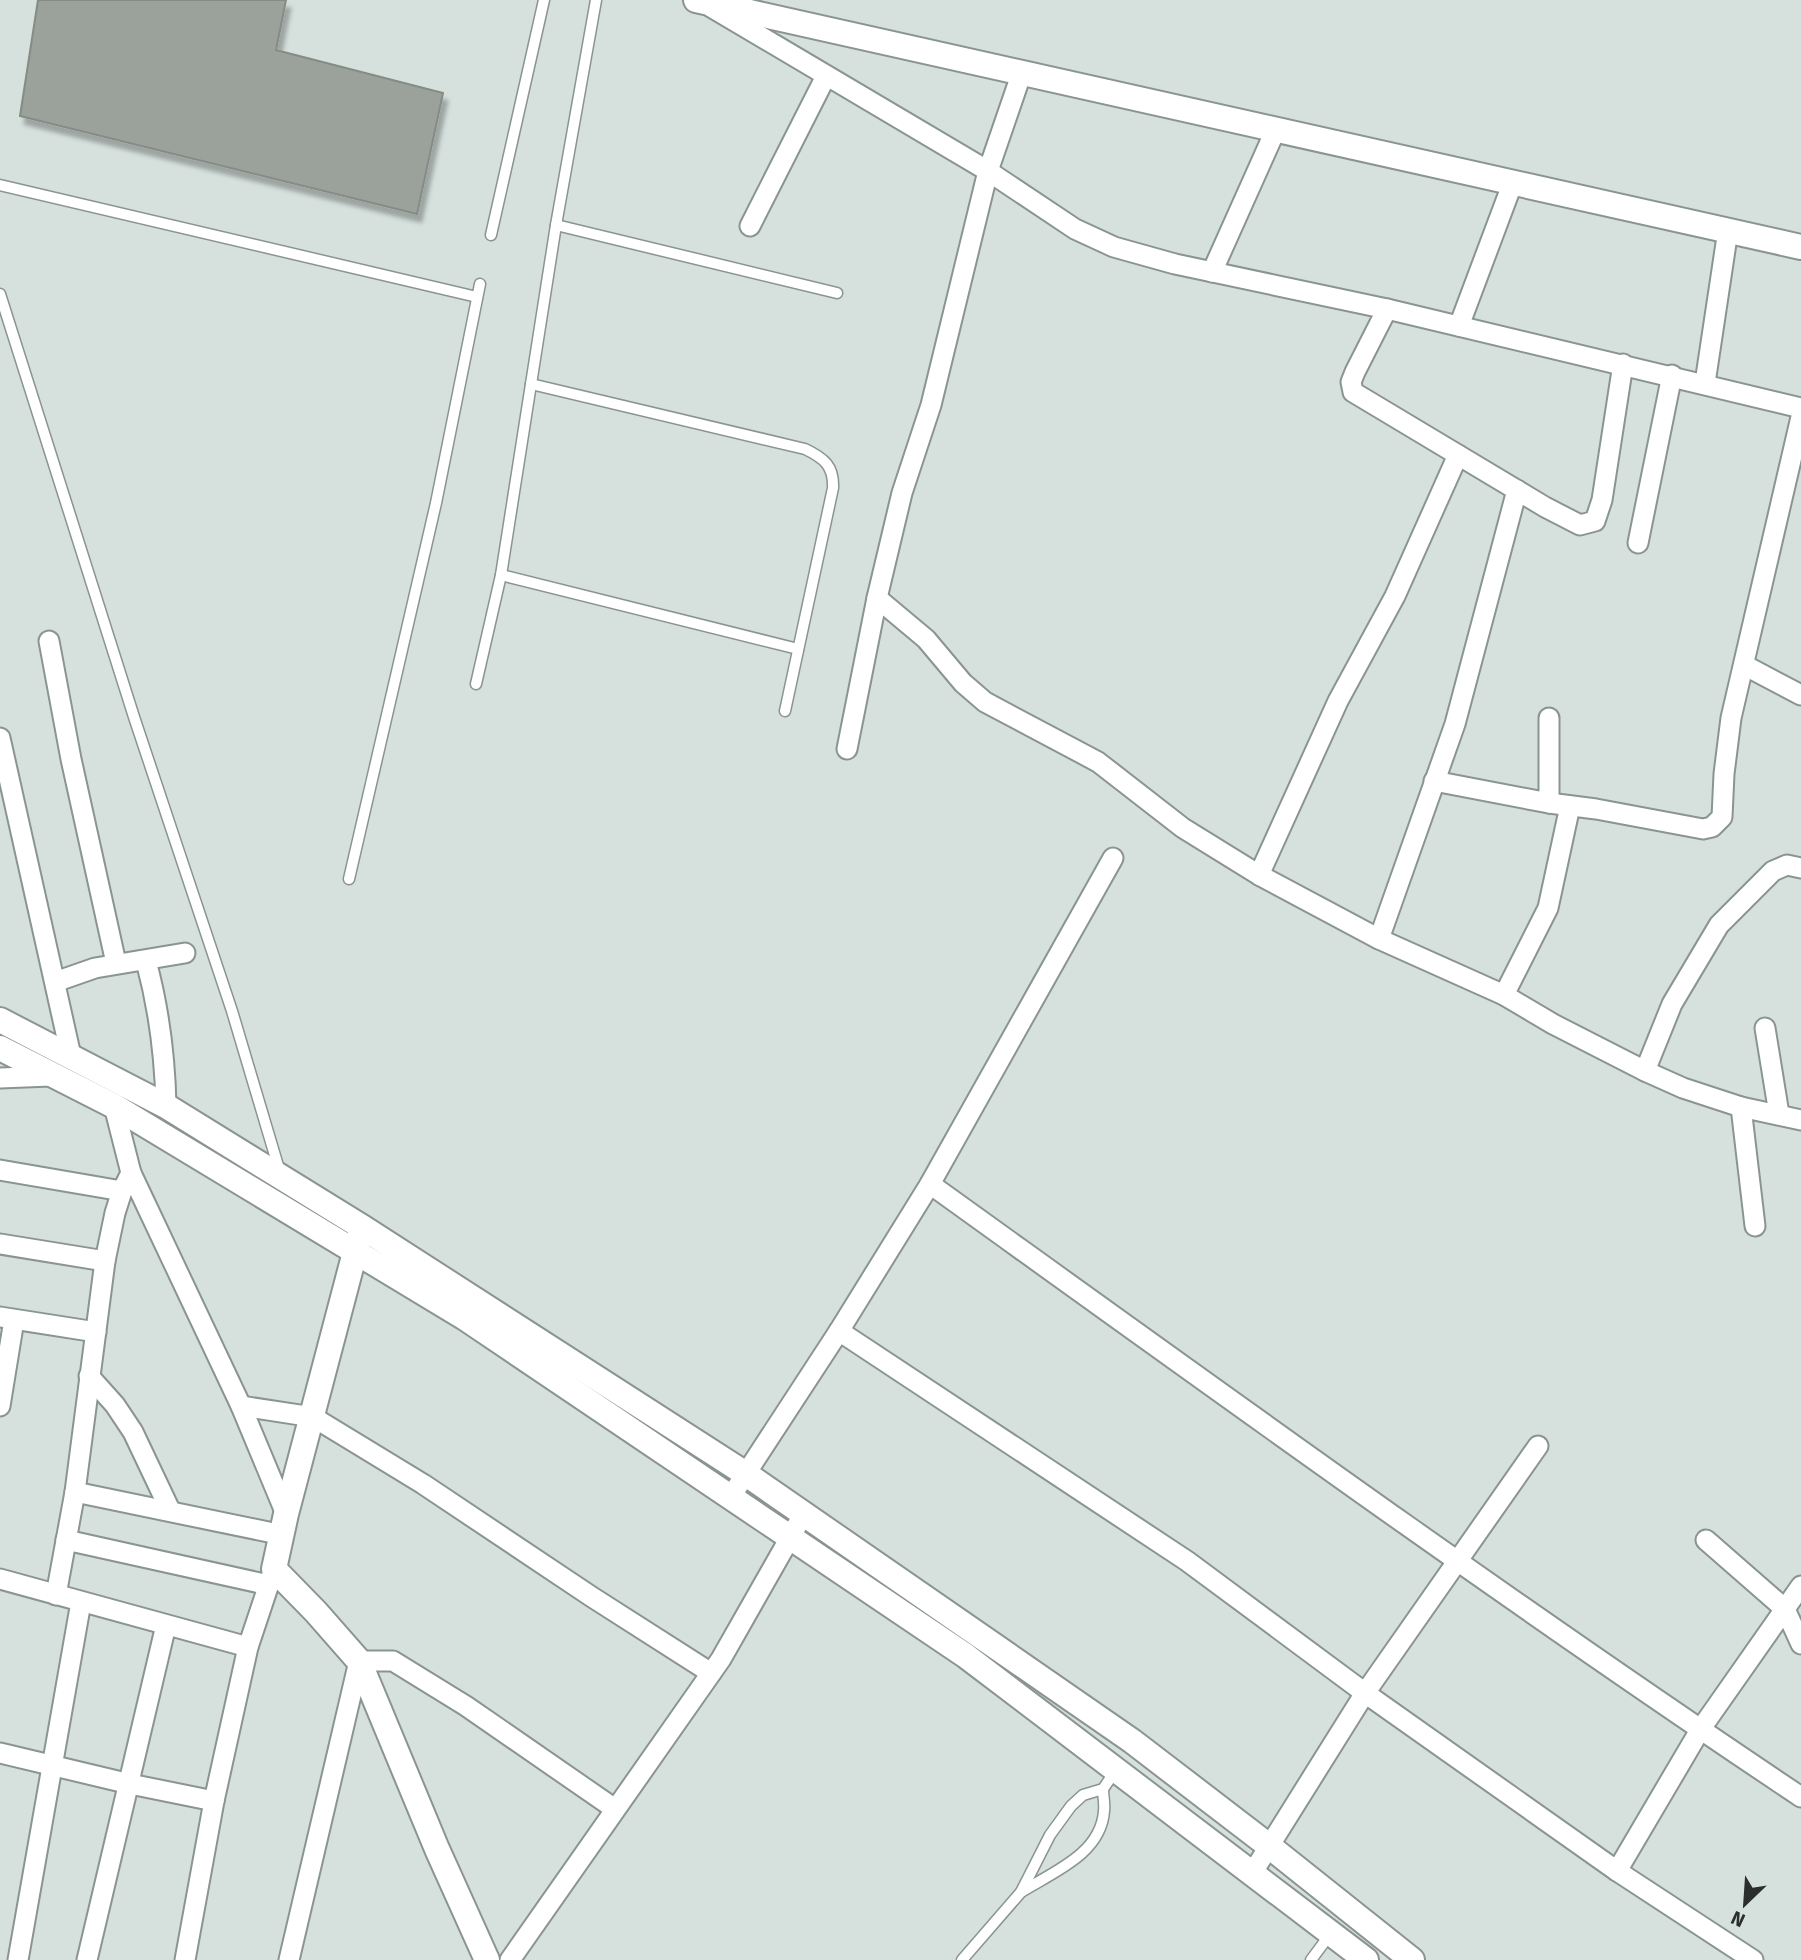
<svg xmlns="http://www.w3.org/2000/svg" width="1801" height="1960" font-family="'Fira Sans',sans-serif">
	<style>
		.building { fill: #9ba29c; stroke: #858c86; stroke-width: 2; filter: url(#shadow) }
		.lines { fill: none; stroke-linecap: round; stroke-linejoin: round }
		.service-casing { stroke: #8a9492; stroke-width: 13 }
		.minor-casing { stroke: #8a9492; stroke-width: 23 }
		.tertiary-casing { stroke: #8a9492; stroke-width: 28 }
		.service { stroke: #fff; stroke-width: 10 }
		.minor { stroke: #fff; stroke-width: 19 }
		.tertiary { stroke: #fff; stroke-width: 24 }
	</style>
	<defs>
		<filter id="shadow"><feDropShadow dx="4.5" dy="8" stdDeviation="2" flood-color="#0004"/></filter>
	</defs>
	<rect width="100%" height="100%" fill="#d6e1de"/>
	<!-- building -->
	<polygon class="building" points="38,0 286,0 276,50 443,93 417,214 20,116"/>
	<g class="lines">
		<defs>
			<g id="service">
				<polyline points="0,185 477,297"/>
				<polyline points="556,225 837,293"/>
				<polyline points="491,235 544,0"/>
				<polyline points="0,294 134,717 232,1011 279,1169"/>
				<path d="M531,384l274,65c19,9 29,17 28,39l-48,223"/>
				<polyline points="501,575 798,649"/>
				<polyline points="476,684 501,575 556,225 596,0"/>
				<polyline points="349,879 436,503 480,284"/>
				<path d="M1021,1892c32,-20 80,-38 83,-81 1,-7 -1,-15 -1,-22"/>
				<polyline points="962,1960 1021,1892 1050,1835 1071,1806 1083,1795 1103,1789 1116,1770"/>
				<polyline points="1311,1960 1331,1933"/>
			</g>
			<g id="minor">
				<polyline points="711,7 988,171 1075,229 1114,247 1175,264 1387,309 1801,408"/>
				<polyline points="750,226 826,76"/>
				<polyline points="1212,272 1276,129"/>
				<polyline points="1387,309 1355,372 1351,382 1353,392 1545,507 1580,525 1595,521 1602,500 1623,364"/>
				<polyline points="1459,326 1513,182"/>
				<polyline points="1705,383 1728,230"/>
				<polyline points="1638,543 1672,375"/>
				<polyline points="877,598 926,639 963,683 985,702 1098,762 1183,828 1259,875 1379,939 1504,995 1553,1024 1645,1071 1683,1088 1741,1107 1801,1120"/>
				<polyline points="49,641 71,759 116,963"/>
				<polyline points="1744,665 1801,695"/>
				<polyline points="0,738 71,1056"/>
				<polyline points="847,749 877,598 902,493 931,405 988,171 1022,72"/>
				<polyline points="1434,781 1549,803 1549,718"/>
				<polyline points="1549,803 1596,809 1703,829 1712,827 1722,817 1724,774 1731,718 1801,417"/>
				<polyline points="1259,875 1338,701 1395,596 1458,455"/>
				<polyline points="1379,939 1455,724 1517,490"/>
				<path d="M146,961c13,48 19,95 20,145"/>
				<polyline points="55,982 95,968 185,953"/>
				<polyline points="1504,995 1548,908 1570,806"/>
				<polyline points="1765,1028 1779,1114"/>
				<polyline points="1645,1071 1672,1004 1719,925 1773,871 1787,865 1801,868"/>
				<polyline points="0,1078 51,1076"/>
				<polyline points="114,1106 131,1173 241,1406 286,1514"/>
				<polyline points="1741,1107 1755,1226"/>
				<polyline points="0,1170 122,1191"/>
				<path d="M930,1184c288,207 576,416 871,613"/>
				<polyline points="0,1244 105,1261"/>
				<polyline points="0,1317 96,1332"/>
				<polyline points="839,1331 1187,1561 1365,1693 1617,1871 1753,1960"/>
				<polyline points="89,1376 115,1405 133,1432 170,1510"/>
				<polyline points="0,1406 14,1320"/>
				<polyline points="241,1406 313,1417 423,1484 592,1597 711,1673"/>
				<polyline points="75,1492 283,1535"/>
				<polyline points="730,1498 839,1331 930,1184 1113,858"/>
				<polyline points="66,1540 269,1585"/>
				<polyline points="1706,1540 1785,1609 1801,1644"/>
				<polyline points="0,1579 248,1647"/>
				<polyline points="56,1595 75,1492 105,1261 115,1213 122,1191 131,1173"/>
				<polyline points="0,1753 130,1784 214,1801"/>
				<polyline points="1617,1871 1700,1730 1801,1586"/>
				<polyline points="1253,1872 1365,1693 1538,1446"/>
				<polyline points="18,1960 81,1602"/>
				<polyline points="87,1960 166,1625"/>
				<polyline points="185,1960 214,1801 248,1647 274,1569"/>
				<polyline points="289,1960 359,1661 393,1661 466,1706 615,1809"/>
				<polyline points="510,1960 721,1659 804,1513"/>
			</g>
			<g id="tertiary">
				<polyline points="696,0 1801,247"/>
				<polyline points="0,1020 166,1106 362,1227 746,1474 1132,1741 1269,1846 1412,1960"/>
				<polyline points="0,1048 114,1106 465,1318 966,1656 1366,1960"/>
				<polyline points="359,1237 286,1514 274,1569 316,1612 359,1661 437,1849 487,1960"/>
			</g>
		</defs>
		<!-- service casing -->
		<use href="#service" class="service-casing"/>
		<!-- minor casing -->
		<use href="#minor" class="minor-casing"/>
		<!-- tertiary casing -->
		<use href="#tertiary" class="tertiary-casing"/>
		<!-- service -->
		<use href="#service" class="service"/>
		<!-- minor -->
		<use href="#minor" class="minor"/>
		<!-- tertiary -->
		<use href="#tertiary" class="tertiary"/>
	</g>
	<!-- north arrow -->
	<g transform="translate(1745 1904) rotate(205)" stroke="#d6e1de" stroke-width="5" paint-order="stroke">
	<path d="M0-5L12 26L0 18L-12 26Z" fill="#2a2e2d"/>
	<text y="-10" font-size="19" font-weight="bold" text-anchor="middle" fill="#2a2e2d">N</text>
	</g>
</svg>
